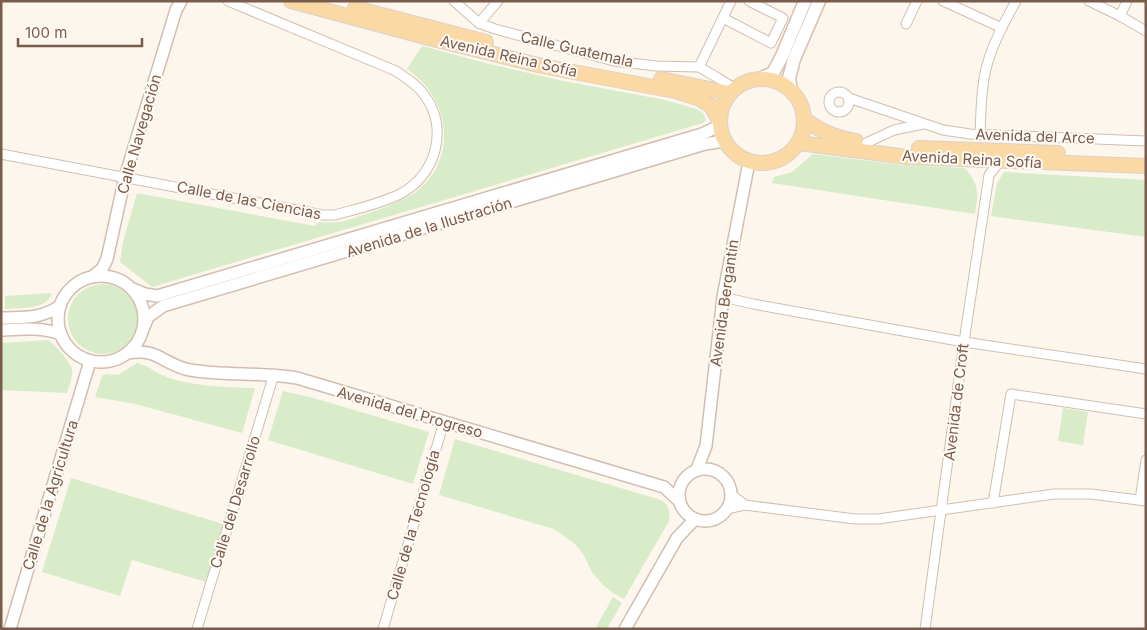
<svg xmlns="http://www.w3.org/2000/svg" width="1147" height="630" font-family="Inter,sans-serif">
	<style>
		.green { fill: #d8ecc9 }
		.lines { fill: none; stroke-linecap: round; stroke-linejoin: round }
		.minor-casing { stroke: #d1beb0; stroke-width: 11 }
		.tertiary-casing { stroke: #d1beb0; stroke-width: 14 }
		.secondary-casing { stroke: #d6c0b0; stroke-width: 15 }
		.primary-casing { stroke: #dad1cd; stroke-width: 16 }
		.minor { stroke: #fff; stroke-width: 9 }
		.tertiary { stroke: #fff; stroke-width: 11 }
		.secondary { stroke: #fff; stroke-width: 12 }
		.primary { stroke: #fbd9a5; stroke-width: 14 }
		.labels { text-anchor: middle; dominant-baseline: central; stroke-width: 4; stroke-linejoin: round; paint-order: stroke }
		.street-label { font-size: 15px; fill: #7a5c4d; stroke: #fffaf3 }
	</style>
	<rect width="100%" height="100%" fill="#fdf6ec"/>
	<!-- green -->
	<g class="green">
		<path d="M422,46l67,18 75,17 101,19 32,9 6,4 3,7 -3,3 -551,164 -32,-25 3,-20 14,-49 178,33 4,-4c6,0 13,1 19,0 15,-2 67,-21 78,-30 43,-34 34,-94 -9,-123z"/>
		<path d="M813,154l89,11 63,3c14,17 14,25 10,46l-203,-31 2,-6 18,-5z"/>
		<polygon points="1004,172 1146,180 1146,237 991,216 997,183"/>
		<circle cx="103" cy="319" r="35"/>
		<path d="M52,293c-6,18 -31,14 -47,16v-13z"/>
		<path d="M47,340c7,2 23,22 25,29 1,8 -3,17 -5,24l-66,-3v-47z"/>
		<path d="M137,363c12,3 21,11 32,15 29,9 56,9 86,10l-13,45 -107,-29 -40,-7 7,-21 4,-2 12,1z"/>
		<polygon points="283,391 310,397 429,432 413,484 268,440"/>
		<polygon points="1063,408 1088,412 1083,445 1058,441"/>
		<path d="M455,439l206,61c8,5 9,12 8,21l-45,78 -11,-6 -10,-8 -11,-13 -9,-18 -8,-10 -21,-15 -115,-34z"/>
		<polygon points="71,478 223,524 206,582 132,560 120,596 42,572"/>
		<polygon points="613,597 622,603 607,629 595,629"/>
	</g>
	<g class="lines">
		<defs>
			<g id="minor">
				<polyline points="454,1 479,23 495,29 614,61 656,66 699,67 718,78 734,88"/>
				<polyline points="943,1 1002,28"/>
				<polyline points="1089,1 1120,16 1146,31"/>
				<polyline points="1120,16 1127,1"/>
				<polyline points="723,18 771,43 783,18 749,1"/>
				<polyline points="479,23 498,1"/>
				<polyline points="906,24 917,1"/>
				<polyline points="699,67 731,1"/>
				<circle cx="839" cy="102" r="10"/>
				<polyline points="849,98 943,130 970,134 1146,141"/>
				<path d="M980,135c1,-23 1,-48 7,-70 6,-22 18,-44 29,-64"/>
				<polyline points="866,143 894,130 923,124"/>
				<path d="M1,154l322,61h12c21,-6 45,-11 65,-21 36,-18 49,-66 25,-98 -7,-11 -19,-18 -29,-25l-168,-70"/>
				<polyline points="723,297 753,304 964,342 1146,369"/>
				<polyline points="731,494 745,505"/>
				<polyline points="1140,500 1146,460"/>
				<polyline points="993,503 1011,394 1146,414"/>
				<polyline points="726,509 745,505 855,519 878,519 1054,494 1091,494 1146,501"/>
				<polyline points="197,629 274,374"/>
				<polyline points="383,629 444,422"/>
				<polyline points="925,629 964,342 989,175 1000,161"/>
			</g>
			<g id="tertiary">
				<circle cx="101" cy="319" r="43"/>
				<polyline points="92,277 102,269 107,259 125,177 176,10 181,1"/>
				<polyline points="133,289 145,294 157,296 702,134 719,126"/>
				<path d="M1,318c24,-1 39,1 59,-12"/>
				<polyline points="144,327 148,317 163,306 705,144 724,141"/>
				<path d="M1,330c21,-1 40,-3 60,4"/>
				<path d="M128,353c9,-1 18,-2 27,2 11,5 22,13 35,15 35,6 72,2 107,8l367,109 15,14"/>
				<circle cx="705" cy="495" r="26"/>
				<polyline points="697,469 706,446 723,297 749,162"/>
				<polyline points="10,629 90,361"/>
				<polyline points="625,629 677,538 695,519"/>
			</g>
			<g id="secondary">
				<polyline points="762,78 773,73 782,56 805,1"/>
				<polyline points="791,91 789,78 794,59 819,1"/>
			</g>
			<g id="primary">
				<polyline points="291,1 429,38 542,66 675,91 700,99 711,106 719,120"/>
				<polyline points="355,8 486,42"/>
				<circle cx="762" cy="121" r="42"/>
				<polyline points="661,79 729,93"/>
				<path d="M804,119c18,13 30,18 52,22"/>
				<polyline points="799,143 907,157 1146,166"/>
				<polyline points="919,148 1058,153"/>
			</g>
		</defs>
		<!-- minor casing -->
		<use href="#minor" class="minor-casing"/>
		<!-- tertiary casing -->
		<use href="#tertiary" class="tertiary-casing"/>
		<!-- secondary casing -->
		<use href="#secondary" class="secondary-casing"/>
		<!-- primary casing -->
		<use href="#primary" class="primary-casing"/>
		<!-- minor -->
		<use href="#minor" class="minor"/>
		<!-- tertiary -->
		<use href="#tertiary" class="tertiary"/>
		<!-- secondary -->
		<use href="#secondary" class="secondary"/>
		<!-- primary -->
		<use href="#primary" class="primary"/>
	</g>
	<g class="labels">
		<!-- street labels -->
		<g class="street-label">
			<text transform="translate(577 49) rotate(13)">Calle Guatemala</text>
			<text transform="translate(509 56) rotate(13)">Avenida Reina Sofía</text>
			<text transform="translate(139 134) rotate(-74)">Calle Navegación</text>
			<text transform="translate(1035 136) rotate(2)">Avenida del Arce</text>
			<text transform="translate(972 159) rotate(3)">Avenida Reina Sofía</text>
			<text transform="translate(249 200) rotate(11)">Calle de las Ciencias</text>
			<text transform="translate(429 227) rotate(-17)">Avenida de la Ilustración</text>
			<text transform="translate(724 303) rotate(-82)">Avenida Bergantín</text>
			<text transform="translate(956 402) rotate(-83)">Avenida de Croft</text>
			<text transform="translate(410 412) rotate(16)">Avenida del Progreso</text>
			<text transform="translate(50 495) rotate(-73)">Calle de la Agricultura</text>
			<text transform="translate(235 502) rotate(-73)">Calle del Desarrollo</text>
			<text transform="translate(413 525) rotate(-74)">Calle de la Tecnología</text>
		</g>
	</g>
	<!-- border -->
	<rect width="1147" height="630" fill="none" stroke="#7a5c4d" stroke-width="5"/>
	<!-- scale -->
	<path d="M18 38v8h124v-8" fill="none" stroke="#7a5c4d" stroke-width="2.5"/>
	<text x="25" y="38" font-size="15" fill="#7a5c4d" stroke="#fffaf3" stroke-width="4" paint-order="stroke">100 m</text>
</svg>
